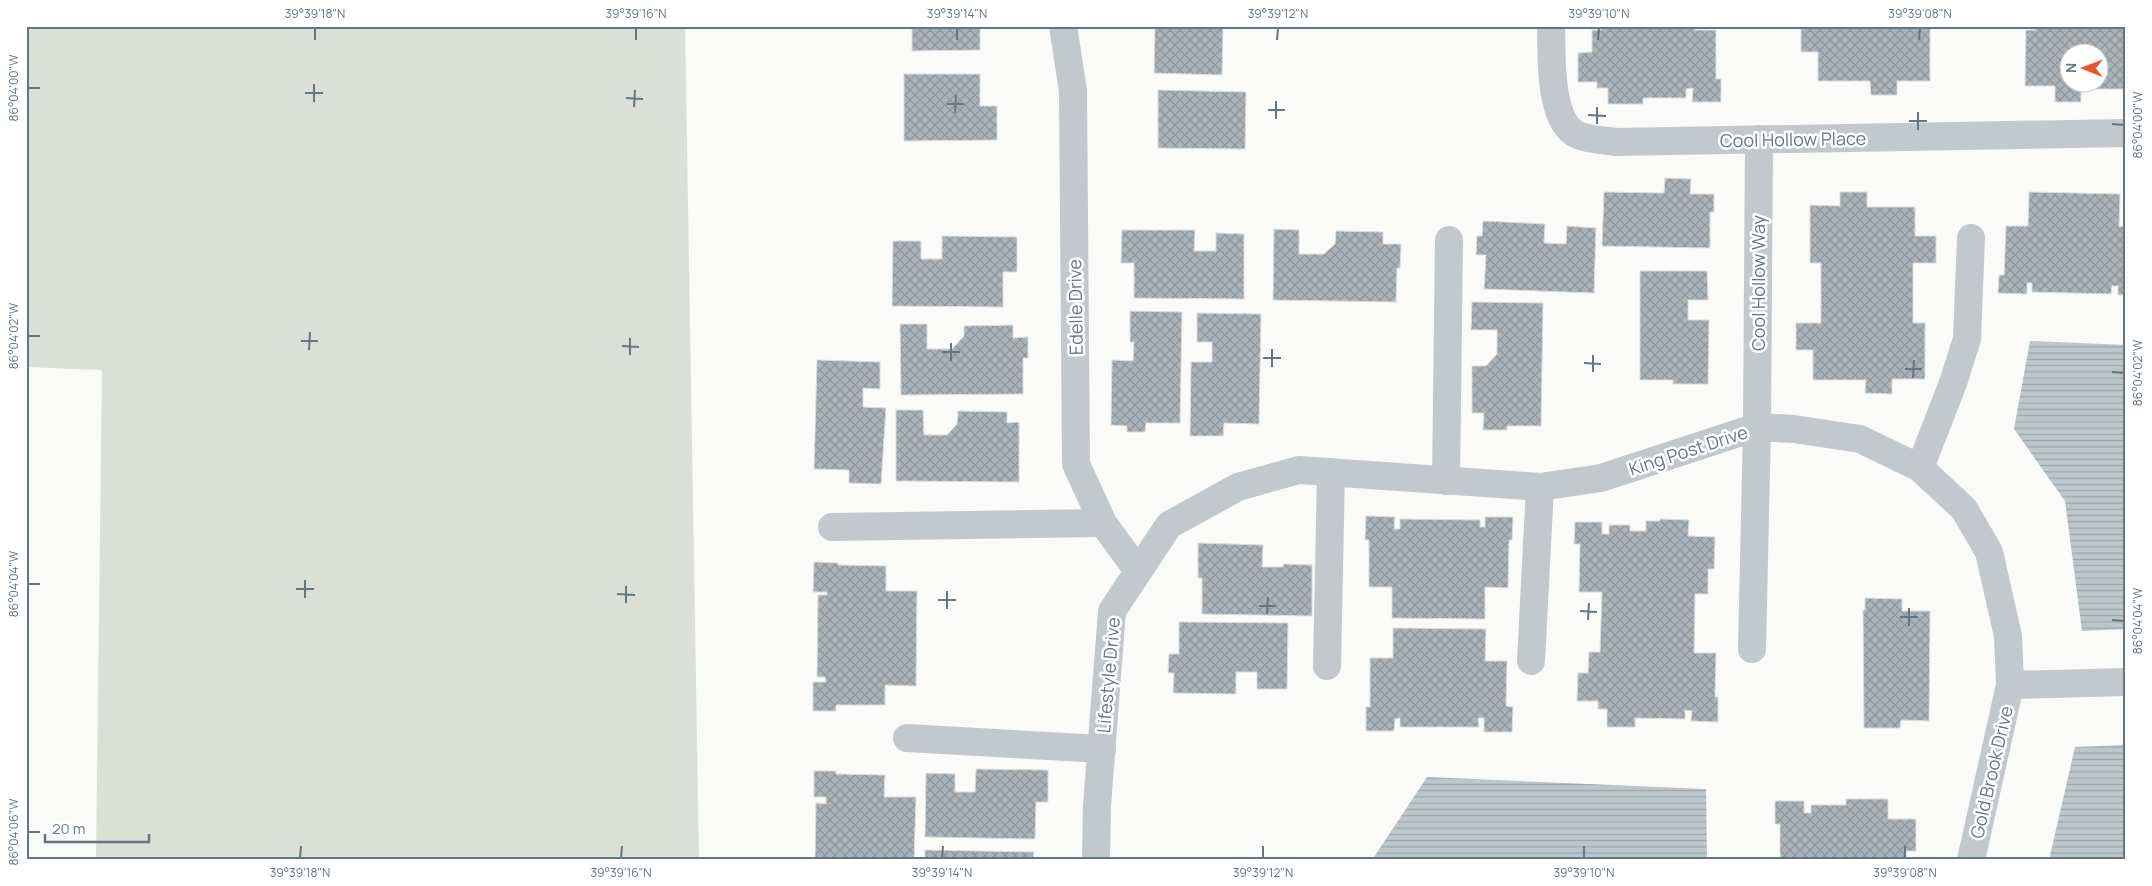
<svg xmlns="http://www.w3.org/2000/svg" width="2152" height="886" font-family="Manrope,sans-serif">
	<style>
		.pitch { fill: #dadfd7 }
		.water { fill: url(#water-rules) }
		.building { fill: url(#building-cross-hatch); stroke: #dcdcda; fill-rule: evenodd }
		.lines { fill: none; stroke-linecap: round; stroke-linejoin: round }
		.minor { stroke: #c3c8cc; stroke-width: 28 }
		.ticks { fill: none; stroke: #657683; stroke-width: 2 }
		.labels { text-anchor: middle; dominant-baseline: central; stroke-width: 5; stroke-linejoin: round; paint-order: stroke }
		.street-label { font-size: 18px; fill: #657683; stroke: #fff }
		.neatline { fill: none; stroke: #657683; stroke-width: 2 }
		.ticks-label { font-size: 12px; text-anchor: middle; fill: #657683 }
	</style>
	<defs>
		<pattern id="water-rules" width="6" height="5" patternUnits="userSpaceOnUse" patternTransform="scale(1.25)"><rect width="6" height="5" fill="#bbc7cb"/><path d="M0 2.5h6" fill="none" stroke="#9ca6aa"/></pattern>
		<pattern id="building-cross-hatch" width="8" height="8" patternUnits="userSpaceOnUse" patternTransform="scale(1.25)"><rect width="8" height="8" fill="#aab3b9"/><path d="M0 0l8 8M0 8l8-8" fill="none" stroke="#8e969c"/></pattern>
	</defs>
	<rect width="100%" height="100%" fill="#fafaf8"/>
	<!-- pitch -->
	<polygon class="pitch" points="26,26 685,26 699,860 96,860 102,370 26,367"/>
	<!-- water -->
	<g class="water">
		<polygon points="2030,341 2126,345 2126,629 2082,631 2065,501 2014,429"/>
		<polygon points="2126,745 2126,860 2049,860 2075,747"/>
		<polygon points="1427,777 1706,789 1707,860 1372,860"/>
	</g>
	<!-- building -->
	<g class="building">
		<polygon points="912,26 980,26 980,50 912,51"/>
		<polygon points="1155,26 1223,26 1222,75 1154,73"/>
		<polygon points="1601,26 1695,26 1695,30 1716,30 1716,79 1721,79 1721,102 1692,102 1693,88 1686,89 1686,98 1643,98 1643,104 1608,104 1608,88 1597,88 1597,82 1578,82 1578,53 1592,52 1592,30 1601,30"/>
		<polygon points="1801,26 1930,26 1930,81 1897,81 1897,95 1871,95 1870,81 1818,81 1818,52 1801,52"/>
		<path d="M2035,26h91v63h-45v13h-26v-16h-30l1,-56h9zM2070,52h30v30h-30z"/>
		<polygon points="904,74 980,74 980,106 997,106 997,140 904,141"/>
		<polygon points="1158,90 1246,92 1245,149 1158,148"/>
		<polygon points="1665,178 1691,179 1690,194 1714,194 1714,212 1710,212 1710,248 1602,246 1604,192 1664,193"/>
		<polygon points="1840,192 1867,192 1867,207 1915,207 1915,236 1936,236 1936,263 1913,263 1913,323 1925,323 1925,379 1892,379 1892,394 1865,393 1866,380 1813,380 1813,350 1796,350 1796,323 1821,323 1821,263 1810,263 1810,205 1840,206"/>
		<polygon points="2029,192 2120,194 2119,226 2126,227 2126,295 2118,295 2118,286 2112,286 2111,294 2032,292 2032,283 2027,283 2027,294 1998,293 1999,275 2004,275 2006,226 2028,226"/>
		<polygon points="1483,221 1545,224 1544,243 1566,244 1567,226 1596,228 1594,293 1484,289 1486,255 1476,255 1477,236 1482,236"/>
		<polygon points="1274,229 1299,230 1299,254 1324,254 1335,244 1336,231 1383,232 1383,244 1401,244 1400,268 1397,268 1396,302 1273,300"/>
		<polygon points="1122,230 1195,230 1194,251 1216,251 1216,233 1244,234 1244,299 1134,298 1134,263 1121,263"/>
		<polygon points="942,236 1017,237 1017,272 1003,272 1003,307 892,306 893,241 921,241 921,259 942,259"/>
		<polygon points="1640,271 1707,271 1708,300 1688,300 1688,320 1709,320 1708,384 1673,384 1673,380 1640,380"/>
		<polygon points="1472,302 1543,303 1541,426 1507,426 1507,430 1483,430 1484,413 1472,413 1472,366 1486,366 1497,354 1497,330 1471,330"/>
		<polygon points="1130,311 1182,312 1180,423 1146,423 1145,432 1127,432 1127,426 1111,425 1112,360 1133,361 1134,342 1130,342"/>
		<polygon points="1197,313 1261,314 1259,424 1224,423 1223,436 1190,436 1191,362 1212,362 1212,342 1197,342"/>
		<polygon points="900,324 927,324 927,349 952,349 964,336 964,326 1013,325 1013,338 1028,337 1028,358 1023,358 1023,394 901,395"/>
		<polygon points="817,360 880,362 880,389 863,388 863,407 886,408 881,484 849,483 849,470 814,469"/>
		<polygon points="896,410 923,410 924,435 947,435 957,424 958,411 1007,412 1007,423 1019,422 1019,482 896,481"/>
		<polygon points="1366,516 1395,517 1394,529 1400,529 1400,519 1480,520 1480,527 1485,527 1485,517 1513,517 1512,540 1509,540 1508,588 1485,587 1485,619 1392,618 1392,587 1369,587 1369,540 1365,540"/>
		<polygon points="1660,519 1689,520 1688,536 1715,537 1714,569 1708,569 1708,594 1695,594 1694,653 1716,653 1715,697 1718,697 1718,722 1691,721 1692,711 1685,710 1685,719 1635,718 1635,727 1607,727 1607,709 1598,709 1598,701 1577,701 1578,673 1588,673 1589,652 1600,652 1602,592 1579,592 1580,544 1574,544 1575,522 1602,522 1602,534 1609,534 1609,525 1630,525 1630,531 1646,531 1646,521 1660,521"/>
		<polygon points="1198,543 1263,545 1262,567 1283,567 1284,564 1312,565 1312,616 1202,614 1202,578 1198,578"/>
		<polygon points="814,562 838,563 838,565 886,566 886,591 917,591 916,686 885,685 885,705 836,705 836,711 813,711 813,682 826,682 825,677 817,677 818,595 827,595 827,592 813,592"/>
		<polygon points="1865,598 1902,599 1902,611 1930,611 1929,721 1901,720 1900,728 1864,728 1863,610 1865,610"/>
		<polygon points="1179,622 1288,623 1287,689 1257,689 1257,672 1236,672 1236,694 1173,693 1174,673 1168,673 1169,654 1179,654"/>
		<polygon points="1393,628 1486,629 1485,661 1507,661 1506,706 1513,707 1512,732 1484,732 1484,718 1478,718 1479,727 1400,727 1400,718 1395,719 1394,731 1366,731 1366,707 1370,707 1370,658 1393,658"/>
		<polygon points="976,769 1048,770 1048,802 1036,802 1035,839 925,837 926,773 955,774 955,792 975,792"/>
		<polygon points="814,771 836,771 836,774 885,775 884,797 916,797 914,860 815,860 816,803 826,804 826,797 814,797"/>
		<polygon points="1846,799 1888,799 1888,819 1916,819 1916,851 1906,851 1906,860 1780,860 1780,824 1775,824 1775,801 1804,801 1804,813 1811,813 1811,805 1846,805"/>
		<polygon points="925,850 1034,852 1033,860 925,860"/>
	</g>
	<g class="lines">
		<!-- minor -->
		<g class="minor">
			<polyline points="1063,26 1073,91 1076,464 1103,523 1138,571"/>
			<path d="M1551,26c1,28 -3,96 27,109 10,5 27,5 38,7l510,-9"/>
			<polyline points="1920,468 1953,383 1967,339 1971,238"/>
			<polyline points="1446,481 1449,240"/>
			<polyline points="832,527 1103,523"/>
			<polyline points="1752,649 1757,427 1759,139"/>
			<polyline points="1531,661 1540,487"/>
			<polyline points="1327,666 1331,472"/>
			<polyline points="2010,685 2126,682"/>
			<polyline points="907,738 1102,749"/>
			<polyline points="1096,860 1097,806 1112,611 1169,525 1238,487 1299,470 1540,487 1601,478 1757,427 1794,429 1860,439 1920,468 1964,509 1989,552 2008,636 2010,685 1971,860"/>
		</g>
	</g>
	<!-- ticks -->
	<path class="ticks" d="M315,40v-12M636,40v-12M957,40v-12M1277,40l1,-12M1598,40l1,-12M1919,40l1,-12M28,88h12M305,93h18M626,98l17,1M314,102v-18M947,104h17M634,107l1,-17M1268,110h17M955,113l1,-18M1588,115l18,1M1276,119v-18M1909,121h18M1597,124v-17M2112,124l12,1M1918,130v-18M28,336h12M301,341h17M622,346l17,1M309,350l1,-18M942,352h18M630,355v-17M1263,358h18M951,361v-18M1584,363l17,1M1272,367v-18M1905,369h17M1593,372v-17M2112,372l12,1M1913,378l1,-18M28,584h12M296,589h18M617,594l18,1M305,598v-18M938,600h18M626,603v-17M1259,606h17M947,609v-18M1580,611l17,1M1267,614l1,-17M1900,617h18M1588,620l1,-17M2112,620l12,1M1909,626v-18M28,832h12M300,858l1,-12M621,858l1,-12M942,858l1,-12M1263,858v-12M1584,858v-12M1905,858v-12"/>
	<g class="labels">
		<!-- street labels -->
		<g class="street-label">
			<text transform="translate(1793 139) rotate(-1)">Cool Hollow Place</text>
			<text transform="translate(1758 283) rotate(-90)">Cool Hollow Way</text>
			<text transform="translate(1075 307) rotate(-91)">Edelle Drive</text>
			<text transform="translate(1688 450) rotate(-18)">King Post Drive</text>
			<text transform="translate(1108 675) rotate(-85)">Lifestyle Drive</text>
			<text transform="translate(1991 772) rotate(-77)">Gold Brook Drive</text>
		</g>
	</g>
	<!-- border -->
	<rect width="2152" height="886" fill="none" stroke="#ffffff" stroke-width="55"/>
	<!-- north arrow -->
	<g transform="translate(2084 68) rotate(271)"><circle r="24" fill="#ffffff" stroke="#c1c8cd"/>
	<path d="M0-4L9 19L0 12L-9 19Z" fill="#e4572e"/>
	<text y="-8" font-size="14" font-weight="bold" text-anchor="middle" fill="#657683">N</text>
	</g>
	<!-- scale -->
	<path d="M45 834v8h104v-8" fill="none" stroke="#657683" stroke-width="2.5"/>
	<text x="52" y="834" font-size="15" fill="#657683" stroke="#ffffff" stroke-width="4" paint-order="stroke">20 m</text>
	<rect x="28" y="28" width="2096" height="830" class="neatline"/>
	<g class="ticks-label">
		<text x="315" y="18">39°39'18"N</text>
		<text x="636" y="18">39°39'16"N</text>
		<text x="957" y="18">39°39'14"N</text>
		<text x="1278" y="18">39°39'12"N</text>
		<text x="1599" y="18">39°39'10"N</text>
		<text x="1920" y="18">39°39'08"N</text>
		<text transform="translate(14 88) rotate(-90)" y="4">86°04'00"W</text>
		<text transform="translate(2138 125) rotate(-90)" y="4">86°04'00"W</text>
		<text transform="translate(14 336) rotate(-90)" y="4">86°04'02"W</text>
		<text transform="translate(2138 373) rotate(-90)" y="4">86°04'02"W</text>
		<text transform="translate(14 584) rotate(-90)" y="4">86°04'04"W</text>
		<text transform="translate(2138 621) rotate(-90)" y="4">86°04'04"W</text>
		<text transform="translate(14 832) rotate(-90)" y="4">86°04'06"W</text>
		<text x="300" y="877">39°39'18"N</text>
		<text x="621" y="877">39°39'16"N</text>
		<text x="942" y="877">39°39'14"N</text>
		<text x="1263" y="877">39°39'12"N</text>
		<text x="1584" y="877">39°39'10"N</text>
		<text x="1905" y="877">39°39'08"N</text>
	</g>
</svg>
